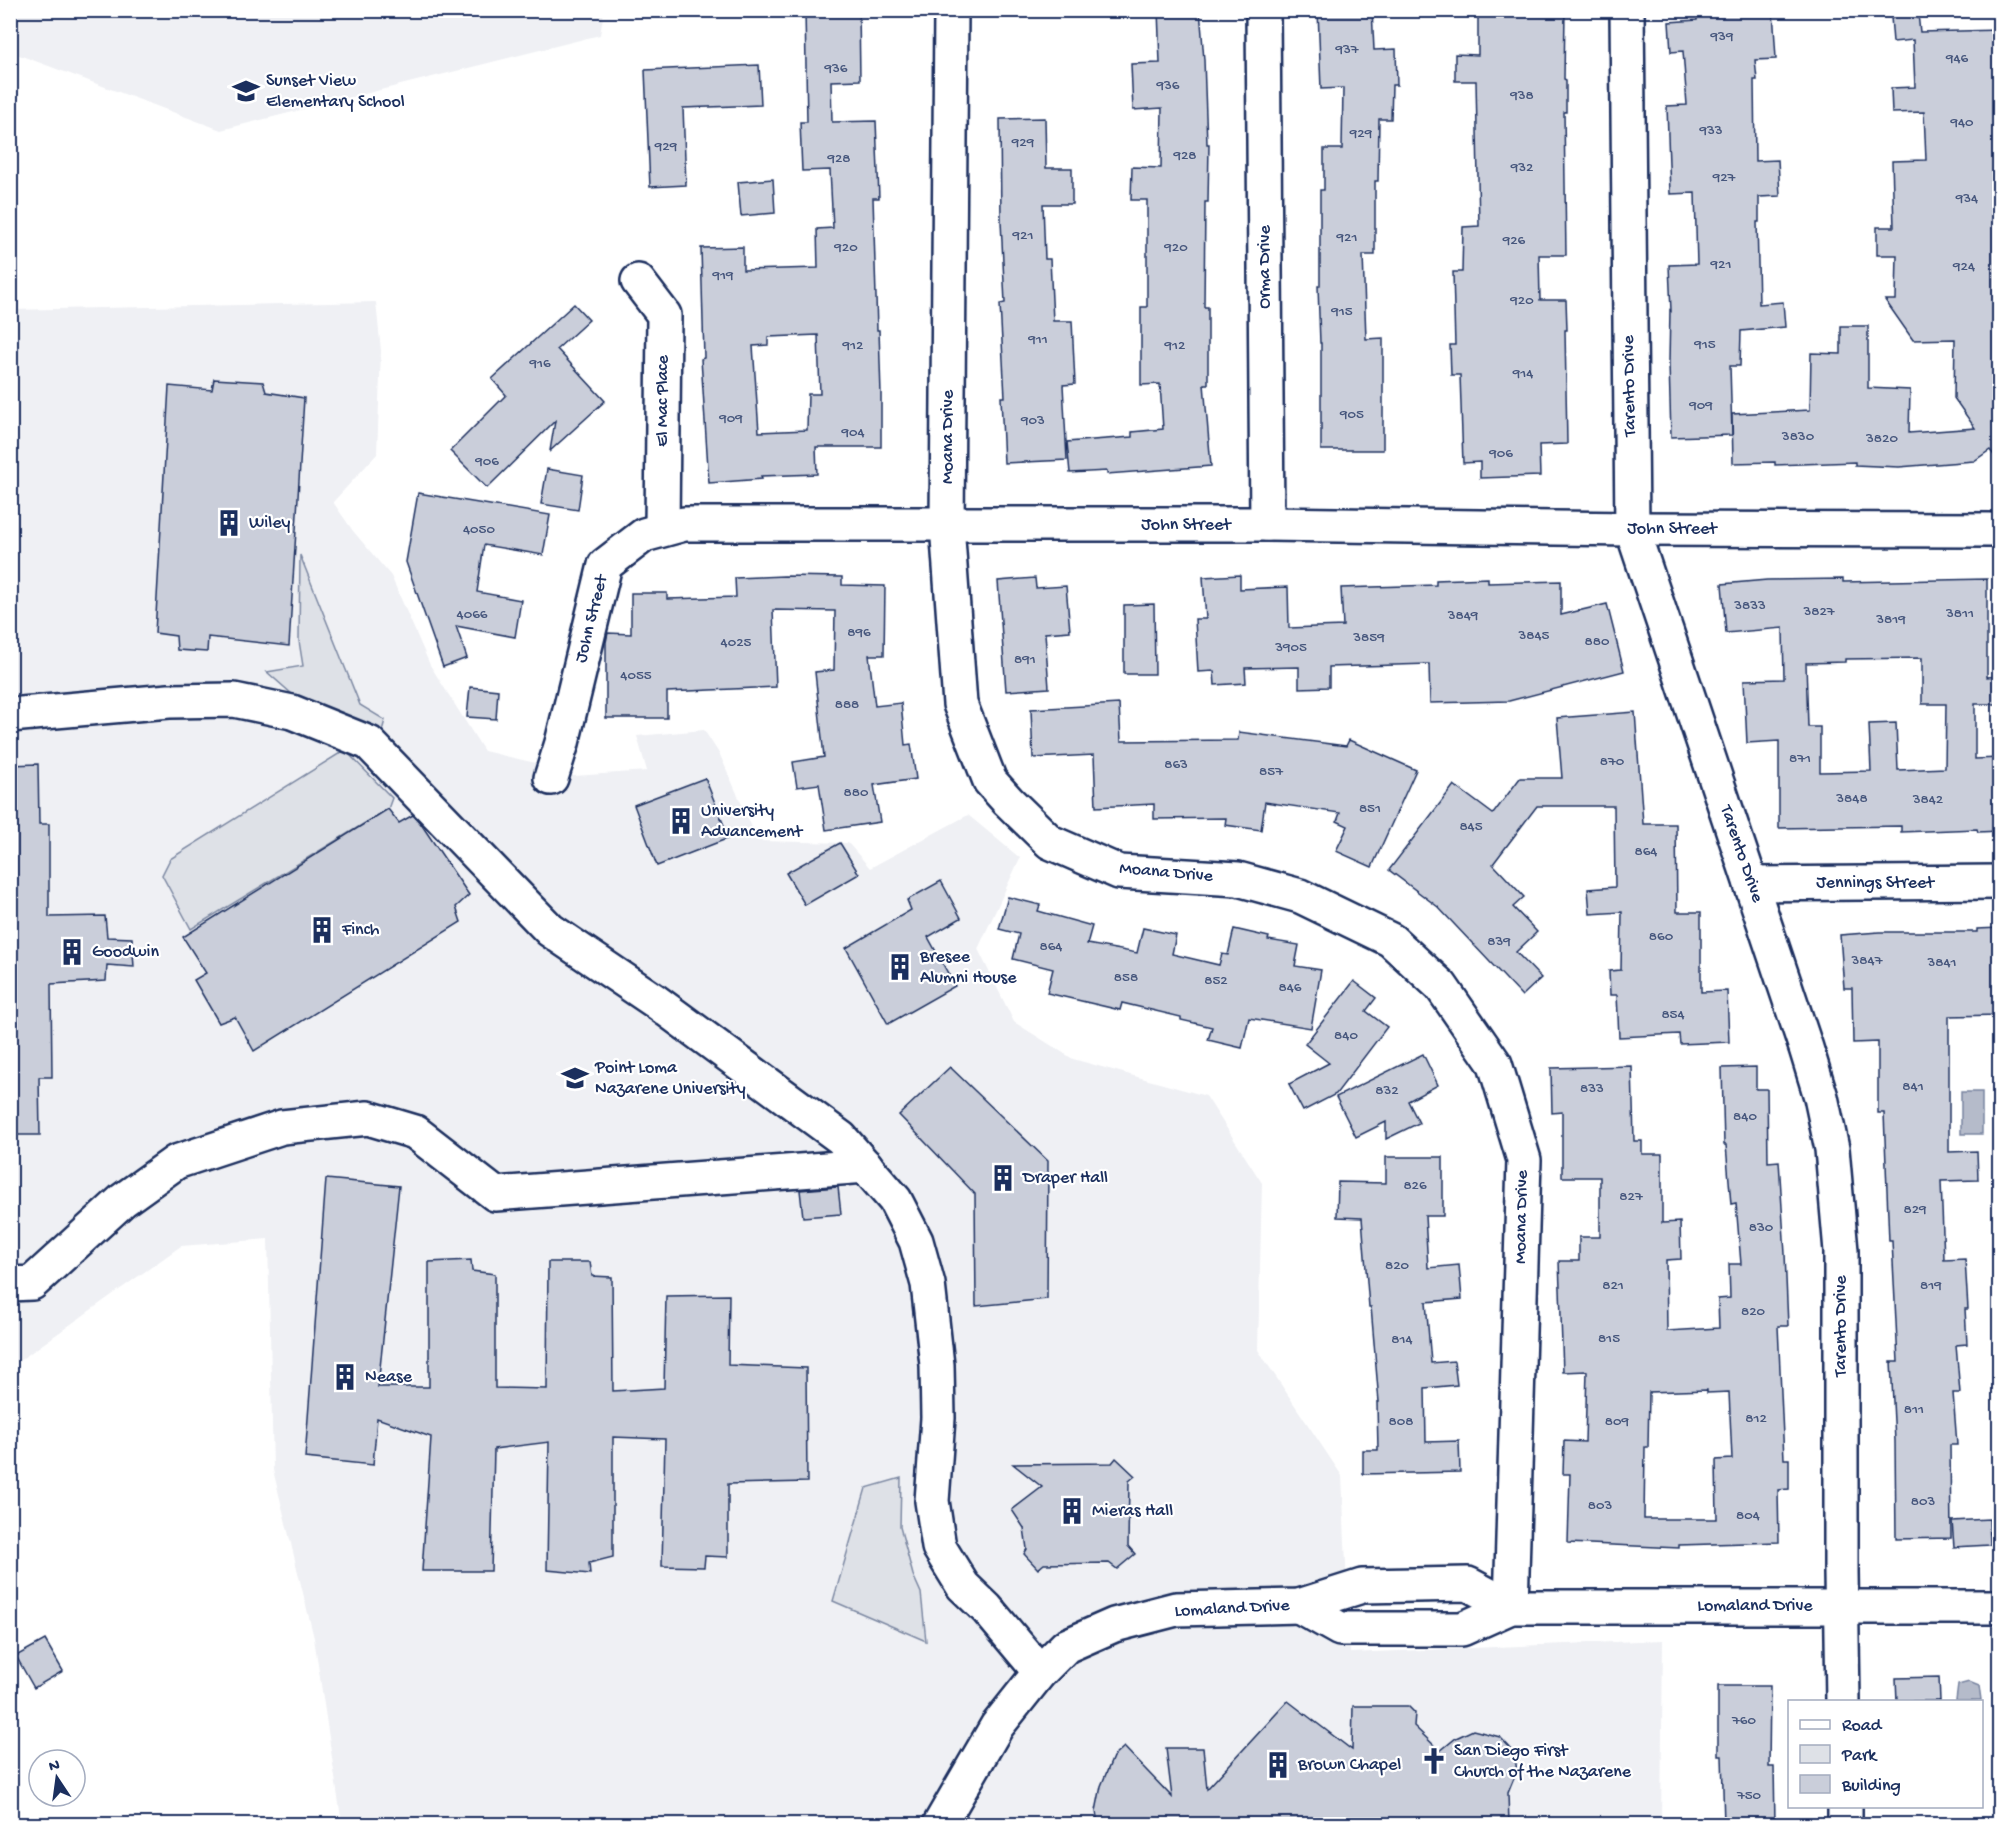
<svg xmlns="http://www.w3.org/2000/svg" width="2010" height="1835" font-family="'Gochi Hand',sans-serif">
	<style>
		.built { fill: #eff0f4 }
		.green { fill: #dee1e7; stroke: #7c88a2; stroke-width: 1.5 }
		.water { fill: #b5bbca; stroke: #77839f; stroke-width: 1.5 }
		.building { fill: #caceda; stroke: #1b2f5e; stroke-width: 1.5; fill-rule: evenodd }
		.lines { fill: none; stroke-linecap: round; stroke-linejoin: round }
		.minor-casing { stroke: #1b2f5e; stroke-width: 38 }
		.tertiary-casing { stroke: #1b2f5e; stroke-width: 38 }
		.minor { stroke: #fff; stroke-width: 33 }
		.tertiary { stroke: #fff; stroke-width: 33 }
		.labels { text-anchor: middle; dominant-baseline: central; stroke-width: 4.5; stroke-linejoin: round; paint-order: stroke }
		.number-label { font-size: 15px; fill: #47577d }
		.poi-label { font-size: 18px; fill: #1b2f5e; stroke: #fff; text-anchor: start }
		.street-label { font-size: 18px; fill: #1b2f5e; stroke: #fff }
	</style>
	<rect width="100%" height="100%" fill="#fff"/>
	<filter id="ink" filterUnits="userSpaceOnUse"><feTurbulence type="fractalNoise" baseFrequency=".0167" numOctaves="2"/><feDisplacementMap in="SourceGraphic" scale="12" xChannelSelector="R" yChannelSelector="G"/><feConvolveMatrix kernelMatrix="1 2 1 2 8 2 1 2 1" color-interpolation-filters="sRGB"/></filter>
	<g filter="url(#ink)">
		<!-- built -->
		<g class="built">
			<polygon points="10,11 604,11 600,35 221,130 11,52"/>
			<polygon points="376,302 381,351 377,454 333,502 353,531 391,576 430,665 484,751 540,764 574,776 647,771 637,736 704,730 720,755 758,841 848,843 870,868 968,815 1020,858 978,949 1014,1022 1073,1059 1206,1096 1262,1183 1258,1350 1342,1476 1350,1653 1663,1640 1661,1824 342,1824 314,1638 273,1470 268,1239 181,1246 19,1361 11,1359 10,310"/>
		</g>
		<!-- green -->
		<g class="green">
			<polygon points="300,555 360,705 385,720 381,735 300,701 267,672 303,666 299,641"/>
			<polygon points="345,750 392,798 388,809 191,929 162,875 170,859"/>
			<polygon points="901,1478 900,1527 913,1575 921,1593 926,1641 833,1601 866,1488"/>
		</g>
		<!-- water -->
		<g class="water">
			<rect x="1961" y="1092" width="21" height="42"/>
			<polygon points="1969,1682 1979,1686 1981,1701 1956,1701 1958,1685"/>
		</g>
		<!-- building -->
		<g class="building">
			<path d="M805,10h54l1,70 -29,1 1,41 44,-1 3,77h-6l4,132h2l2,64v53h-65l1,27 -56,2 1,3 -53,4 -8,-124 3,-1 -3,-110 42,-1v23l75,-2 -1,-39 16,-1 -3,-58 -28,1 -2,-49h7zM818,335l2,59h-12l-1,36 -48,2 -6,-86 15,-1v-8z"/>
			<polygon points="1158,10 1200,10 1204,60 1207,144 1209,144 1208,202 1205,202 1204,307 1208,307 1208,384 1204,384 1211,466 1107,474 1107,471 1070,473 1067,442 1132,437 1132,432 1163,429 1160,384 1141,385 1141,307 1147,307 1147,200 1131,200 1132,167 1161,168 1162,108 1133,110 1131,64 1160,63"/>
			<polygon points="1318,10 1372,10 1374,50 1396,49 1397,85 1392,85 1391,119 1379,119 1378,181 1375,181 1375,255 1363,255 1366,339 1383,338 1383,450 1321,450 1321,343 1320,343 1318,286 1320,286 1320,190 1324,190 1324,149 1342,149 1343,88 1321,89"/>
			<polygon points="1478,10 1565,10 1564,79 1566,80 1566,112 1564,112 1566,255 1539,255 1540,300 1566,300 1567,330 1565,330 1567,444 1539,445 1540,476 1480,478 1480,462 1463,463 1460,375 1451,375 1450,345 1455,345 1453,272 1462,272 1463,227 1479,226 1476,81 1455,81 1455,54 1478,55"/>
			<polygon points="1697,10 1773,10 1776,59 1755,60 1757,80 1754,80 1755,161 1778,160 1780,196 1759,197 1759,222 1757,222 1759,304 1783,302 1785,327 1741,331 1740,366 1730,366 1732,435 1671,437 1669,362 1670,310 1671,311 1669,265 1697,264 1695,193 1670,194 1667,106 1687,105 1683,51 1671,52 1669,22 1697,20"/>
			<polygon points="1918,14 1920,32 2000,30 2000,463 1990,450 1974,461 1899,467 1855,465 1855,462 1775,465 1775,462 1733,463 1732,414 1810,410 1811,353 1841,354 1841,326 1868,326 1868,388 1910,390 1909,433 1975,428 1954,398 1955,339 1913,340 1885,300 1896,300 1897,255 1877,255 1877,227 1894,227 1892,161 1926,160 1924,112 1892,113 1891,88 1915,87 1913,40 1893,42 1891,17"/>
			<polygon points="759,65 761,105 683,108 686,185 650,187 645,70"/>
			<polygon points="1045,118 1046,168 1072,168 1072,204 1043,204 1045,259 1050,259 1053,321 1072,321 1075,384 1063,385 1067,460 1004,463 1001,397 1005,397 1000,304 1005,303 1001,221 1000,119"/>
			<polygon points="773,179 775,213 741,216 738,182"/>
			<polygon points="574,304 589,320 557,349 605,401 550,451 555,421 487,488 450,451 506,395 492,379"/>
			<polygon points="214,379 263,382 266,392 304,398 289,646 208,637 207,652 177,650 176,636 155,633 169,386 212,390"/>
			<polygon points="547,469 583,475 578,510 541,504"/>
			<polygon points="418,493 550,515 543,555 484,545 477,592 521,600 515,637 456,626 467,658 443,667 406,562"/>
			<polygon points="1240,575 1240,589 1288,587 1289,628 1343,626 1341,588 1436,585 1436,580 1488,578 1488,583 1561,581 1561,615 1607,604 1624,671 1509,701 1430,703 1429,664 1329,667 1329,687 1299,688 1299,667 1245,668 1246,683 1215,685 1214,671 1198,672 1195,619 1206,619 1203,577"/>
			<polygon points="784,576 842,577 842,585 885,586 884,655 869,655 875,706 901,703 905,745 911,744 916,779 874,785 880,822 826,830 819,784 797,787 793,762 824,757 815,672 834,670 835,611 773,610 776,687 667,692 667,718 606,718 606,642 608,633 631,634 631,593 667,593 667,599 736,597 735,578"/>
			<polygon points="1035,578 1036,588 1066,586 1070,631 1045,633 1049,688 1006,691 998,581"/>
			<path d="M1843,579v3l144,-3v98l13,-1v28h-25v55l25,-1v73l-22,1 -1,-3 -76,3v-6l-122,2v-87l-32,2 -3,-63 40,-1 -1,-51 -57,5 -4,-49 45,-4zM1922,658v46h24l-1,64 -47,2 -2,-47 -27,1 2,47 -51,1v-45h-12l-2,-64 39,-1v-3z"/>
			<polygon points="1154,604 1155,674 1124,674 1124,605"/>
			<polygon points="470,687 498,690 496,719 467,717"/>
			<polygon points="1119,704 1121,741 1238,740 1239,732 1346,746 1349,740 1416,770 1372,867 1336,851 1348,826 1337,821 1340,813 1265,802 1261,830 1225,825 1226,818 1154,819 1154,804 1096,807 1094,755 1033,758 1031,709"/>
			<polygon points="1635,712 1643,824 1676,824 1677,912 1701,912 1701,992 1727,991 1729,1042 1680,1044 1679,1034 1619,1037 1617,995 1610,995 1609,971 1621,970 1622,912 1590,914 1588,889 1615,887 1614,806 1537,806 1493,864 1524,897 1513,907 1537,932 1516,952 1541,978 1522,996 1438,907 1389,870 1454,785 1493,814 1520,778 1562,778 1557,718"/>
			<polygon points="38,764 39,824 49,824 49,917 105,916 107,937 132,938 134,967 107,965 106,981 51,984 52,1077 39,1077 40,1135 10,1135 10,765"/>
			<polygon points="705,778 729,838 657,866 634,805"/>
			<polygon points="388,809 399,823 413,815 421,824 469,895 456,907 461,922 254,1051 235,1017 219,1023 194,980 206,973 183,937"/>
			<polygon points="840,843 859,874 805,905 786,873"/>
			<polygon points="941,881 961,918 928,937 955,986 888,1024 846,948 911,910 907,900"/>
			<polygon points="1008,897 1040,905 1038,911 1092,926 1087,944 1137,953 1143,928 1176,935 1172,954 1219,965 1222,954 1228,955 1234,929 1269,937 1268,940 1299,945 1295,966 1321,970 1311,1028 1249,1018 1242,1048 1208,1040 1212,1027 1181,1020 1181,1017 1122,1003 1120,1010 1047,993 1053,969 1013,959 1019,934 999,929"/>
			<polygon points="2000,928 2000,1015 1949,1016 1949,1152 1977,1151 1978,1180 1941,1181 1944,1260 1965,1259 1968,1309 1965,1309 1967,1344 1956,1345 1960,1393 1953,1393 1957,1445 1950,1445 1951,1538 1896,1539 1895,1441 1891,1362 1898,1362 1892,1241 1889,1241 1884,1113 1878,1113 1878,1042 1853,1043 1852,988 1844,988 1840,935 1879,932 1977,932 1977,929"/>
			<polygon points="1354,981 1376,998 1366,1011 1387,1027 1336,1094 1303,1111 1289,1084 1329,1063 1305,1044"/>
			<polygon points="1423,1054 1438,1085 1408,1101 1419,1123 1386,1139 1386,1122 1356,1137 1336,1097"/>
			<path d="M1632,1066l2,75h8v13h20v69l18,-1 1,37 -15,1 1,71 52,-3 -1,-29 12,-1 -1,-34h12l-5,-61 -5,1 -5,-59h-2l-2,-77 34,-1v22h11l1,73 11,-1 6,93 3,72h-10l6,133h5v30l-11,1 1,52 -100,3v3l-111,-5 2,-69h-7l1,-33 21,1 2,-71 -24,1 -4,-111h20v-24h21v-60h-38v-65l-10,1 -1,-45zM1707,1390v3l22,-1 3,67 -16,1 1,59h-73l1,-72h3l1,-55z"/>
			<polygon points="950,1067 1048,1161 1047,1299 976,1306 975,1194 899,1115"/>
			<polygon points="1386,1157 1443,1157 1443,1216 1425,1216 1428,1268 1459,1265 1462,1299 1426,1302 1431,1363 1454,1361 1457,1385 1425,1388 1426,1442 1459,1441 1460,1472 1363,1474 1363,1450 1378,1450 1377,1402 1379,1402 1371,1307 1369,1307 1362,1218 1337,1217 1338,1182 1386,1183"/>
			<polygon points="326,1179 399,1186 378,1387 429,1387 429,1262 471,1260 472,1271 495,1274 495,1388 547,1389 548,1262 590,1262 592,1276 612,1277 613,1391 664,1388 666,1296 729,1295 728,1365 806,1368 807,1482 728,1484 728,1557 705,1556 704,1567 662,1566 665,1439 613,1437 613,1557 589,1563 590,1574 547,1570 549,1442 494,1449 491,1571 422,1571 431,1437 377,1418 373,1465 305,1458"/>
			<polygon points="838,1187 841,1214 803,1217 800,1190"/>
			<polygon points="1116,1458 1135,1476 1129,1481 1128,1546 1135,1554 1117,1569 1109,1563 1044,1564 1038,1569 1024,1554 1027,1549 1024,1528 1012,1510 1042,1487 1013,1464 1112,1463"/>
			<polygon points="1989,1519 1990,1545 1954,1547 1952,1521"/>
			<polygon points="45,1640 63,1671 34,1688 16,1656"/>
			<polygon points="1939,1677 1940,1701 1897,1701 1896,1678"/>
			<polygon points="1718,1686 1770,1686 1769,1767 1774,1767 1775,1824 1724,1824 1722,1755 1718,1755"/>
			<polygon points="1288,1701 1352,1750 1353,1706 1408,1706 1415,1713 1414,1726 1440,1751 1456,1738 1473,1730 1500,1737 1514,1752 1517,1771 1508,1793 1509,1824 1098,1824 1096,1811 1101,1786 1113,1757 1124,1747 1172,1797 1166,1748 1203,1748 1207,1789"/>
		</g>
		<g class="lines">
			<defs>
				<g id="minor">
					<polyline points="951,10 947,525 960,704 990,781 1008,801 1050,842 1119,872 1238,879 1300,896 1391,940 1441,986 1495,1064 1524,1160 1511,1607"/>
					<polyline points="1263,10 1267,524"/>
					<polyline points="1627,10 1632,529 1806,1048 1821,1097 1832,1149 1841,1251 1841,1572 1843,1702"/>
					<polyline points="638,281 664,315 662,529"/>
					<polyline points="10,715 169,701 234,700 292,712 369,743 550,930 655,1001 841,1138 895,1200 916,1241 928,1284 937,1365 938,1418 932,1501 939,1547 963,1586 987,1609 1040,1672"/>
					<polyline points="551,778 562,743 605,565 644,535 684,524 1267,524 1632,529 2000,530"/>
					<polyline points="1751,884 2000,882"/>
					<polyline points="10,1284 32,1283 123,1200 176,1162 282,1127 368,1118 415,1132 495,1194 866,1166"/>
					<polyline points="1845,1806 1845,1824"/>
				</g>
				<g id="tertiary">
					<polyline points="1299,1606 1340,1629 1462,1629 1511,1607 2000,1607"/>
					<polyline points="940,1824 997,1726 1040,1672 1066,1646 1114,1625 1176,1609 1299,1606 1362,1586 1468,1584 1511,1607"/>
				</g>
			</defs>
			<!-- minor casing -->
			<use href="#minor" class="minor-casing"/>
			<!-- tertiary casing -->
			<use href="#tertiary" class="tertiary-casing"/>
			<!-- minor -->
			<use href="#minor" class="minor"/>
			<!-- tertiary -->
			<use href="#tertiary" class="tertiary"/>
		</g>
	</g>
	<!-- icons -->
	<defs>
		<symbol id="school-bare" viewBox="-9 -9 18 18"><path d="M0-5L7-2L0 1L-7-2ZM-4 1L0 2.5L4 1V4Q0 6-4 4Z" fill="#1b2f5e" stroke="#fff" stroke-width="2.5" paint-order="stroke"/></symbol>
		<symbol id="building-bare" viewBox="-9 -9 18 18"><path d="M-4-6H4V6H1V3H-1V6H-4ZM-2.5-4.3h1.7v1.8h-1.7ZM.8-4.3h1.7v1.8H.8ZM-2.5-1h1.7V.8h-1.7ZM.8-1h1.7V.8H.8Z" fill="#1b2f5e" stroke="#fff" stroke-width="2.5" paint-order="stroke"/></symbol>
		<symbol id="university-bare" viewBox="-9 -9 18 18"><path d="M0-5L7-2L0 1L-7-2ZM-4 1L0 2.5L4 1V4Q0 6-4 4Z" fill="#1b2f5e" stroke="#fff" stroke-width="2.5" paint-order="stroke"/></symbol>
		<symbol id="church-bare" viewBox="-9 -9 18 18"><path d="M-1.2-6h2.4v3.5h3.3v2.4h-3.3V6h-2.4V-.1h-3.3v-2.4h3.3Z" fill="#1b2f5e" stroke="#fff" stroke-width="2.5" paint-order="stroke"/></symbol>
	</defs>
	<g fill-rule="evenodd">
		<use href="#school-bare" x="227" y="72" width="38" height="38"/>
		<use href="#building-bare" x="210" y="504" width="38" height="38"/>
		<use href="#building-bare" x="662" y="802" width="38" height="38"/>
		<use href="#building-bare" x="303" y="911" width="38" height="38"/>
		<use href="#building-bare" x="53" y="933" width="38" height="38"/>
		<use href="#building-bare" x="881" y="948" width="38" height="38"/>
		<use href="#university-bare" x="556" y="1059" width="38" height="38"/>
		<use href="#building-bare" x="984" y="1159" width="38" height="38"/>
		<use href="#building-bare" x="326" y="1358" width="38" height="38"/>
		<use href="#building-bare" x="1053" y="1492" width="38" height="38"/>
		<use href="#church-bare" x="1415" y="1742" width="38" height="38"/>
		<use href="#building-bare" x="1259" y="1746" width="38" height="38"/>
	</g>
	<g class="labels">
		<!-- number labels -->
		<g class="number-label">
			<text x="1722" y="37">939</text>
			<text x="1347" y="50">937</text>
			<text x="1957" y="59">946</text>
			<text x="836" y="69">936</text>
			<text x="1168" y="86">936</text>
			<text x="1522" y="96">938</text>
			<text x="1962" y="123">940</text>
			<text x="1711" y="131">933</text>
			<text x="1361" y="134">929</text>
			<text x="1023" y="143">929</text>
			<text x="666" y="147">929</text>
			<text x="1185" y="156">928</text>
			<text x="839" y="159">928</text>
			<text x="1522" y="168">932</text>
			<text x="1724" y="178">927</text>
			<text x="1967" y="199">934</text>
			<text x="1023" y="236">921</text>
			<text x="1347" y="238">921</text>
			<text x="1514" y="241">926</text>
			<text x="846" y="248">920</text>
			<text x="1176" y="248">920</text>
			<text x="1721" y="265">921</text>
			<text x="1964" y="267">924</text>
			<text x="723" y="276">919</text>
			<text x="1522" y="301">920</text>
			<text x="1342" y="312">915</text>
			<text x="1038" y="340">911</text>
			<text x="1705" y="345">915</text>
			<text x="853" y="346">912</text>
			<text x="1175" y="346">912</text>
			<text x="540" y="364">916</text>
			<text x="1523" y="374">914</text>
			<text x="1701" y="406">909</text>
			<text x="1352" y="415">905</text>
			<text x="731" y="419">909</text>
			<text x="1033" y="421">903</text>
			<text x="853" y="433">904</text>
			<text x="1798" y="437">3830</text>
			<text x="1882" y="439">3820</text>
			<text x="1501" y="454">906</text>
			<text x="487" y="462">906</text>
			<text x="479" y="530">4050</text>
			<text x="1750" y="606">3833</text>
			<text x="1819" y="612">3827</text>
			<text x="1960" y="614">3811</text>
			<text x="472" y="615">4066</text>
			<text x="1463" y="616">3849</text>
			<text x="1891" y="620">3819</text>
			<text x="859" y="633">896</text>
			<text x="1534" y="636">3845</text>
			<text x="1369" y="638">3859</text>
			<text x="1597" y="642">880</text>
			<text x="736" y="643">4025</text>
			<text x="1291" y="648">3905</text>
			<text x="1025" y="660">891</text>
			<text x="636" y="676">4055</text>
			<text x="847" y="705">888</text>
			<text x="1800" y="759">871</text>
			<text x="1612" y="762">870</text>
			<text x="1176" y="765">863</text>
			<text x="1271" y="772">857</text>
			<text x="856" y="793">880</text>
			<text x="1852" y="799">3848</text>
			<text x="1928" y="800">3842</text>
			<text x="1370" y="809">851</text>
			<text x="1471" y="827">845</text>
			<text x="1646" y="852">864</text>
			<text x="1661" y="937">860</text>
			<text x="1499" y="942">839</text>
			<text x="1051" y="947">864</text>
			<text x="1867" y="961">3847</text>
			<text x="1942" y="963">3841</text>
			<text x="1126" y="978">858</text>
			<text x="1216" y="981">852</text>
			<text x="1290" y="988">846</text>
			<text x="1673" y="1015">854</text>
			<text x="1346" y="1036">840</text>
			<text x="1913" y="1087">841</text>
			<text x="1592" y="1089">833</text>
			<text x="1387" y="1091">832</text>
			<text x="1745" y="1117">840</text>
			<text x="1415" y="1186">826</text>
			<text x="1631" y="1197">827</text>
			<text x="1915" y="1210">829</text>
			<text x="1761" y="1228">830</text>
			<text x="1397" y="1266">820</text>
			<text x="1613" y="1286">821</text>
			<text x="1931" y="1286">819</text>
			<text x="1753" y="1312">820</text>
			<text x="1609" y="1339">815</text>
			<text x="1402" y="1340">814</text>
			<text x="1914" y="1410">811</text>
			<text x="1756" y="1419">812</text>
			<text x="1401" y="1422">808</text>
			<text x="1617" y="1422">809</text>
			<text x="1923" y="1502">803</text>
			<text x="1600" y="1506">803</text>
			<text x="1748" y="1516">804</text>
			<text x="1744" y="1721">760</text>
			<text x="1749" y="1796">750</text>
		</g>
		<!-- poi labels -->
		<g class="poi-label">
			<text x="266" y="81">Sunset View<tspan x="266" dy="21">Elementary School</tspan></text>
			<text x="249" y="523">Wiley</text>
			<text x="701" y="811">University<tspan x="701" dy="21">Advancement</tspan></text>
			<text x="342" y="930">Finch</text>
			<text x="92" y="952">Goodwin</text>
			<text x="920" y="957">Bresee<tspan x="920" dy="21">Alumni House</tspan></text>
			<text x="595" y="1068">Point Loma<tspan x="595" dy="21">Nazarene University</tspan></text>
			<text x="1023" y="1178">Draper Hall</text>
			<text x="365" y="1377">Nease</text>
			<text x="1092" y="1511">Mieras Hall</text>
			<text x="1454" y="1751">San Diego First<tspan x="1454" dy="21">Church of the Nazarene</tspan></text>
			<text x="1298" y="1765">Brown Chapel</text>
		</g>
		<!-- street labels -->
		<g class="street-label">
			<text transform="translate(1265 267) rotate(-90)">Orma Drive</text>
			<text transform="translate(1630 386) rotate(-91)">Tarento Drive</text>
			<text transform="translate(663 401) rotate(-90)">El Mac Place</text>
			<text transform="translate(948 437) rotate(-90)">Moana Drive</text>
			<text x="1186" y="525">John Street</text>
			<text x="1672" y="529">John Street</text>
			<text transform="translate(592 619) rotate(-76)">John Street</text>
			<text transform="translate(1741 854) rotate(71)">Tarento Drive</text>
			<text transform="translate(1166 873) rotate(5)">Moana Drive</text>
			<text x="1875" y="883">Jennings Street</text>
			<text transform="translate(1522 1217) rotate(-89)">Moana Drive</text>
			<text transform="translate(1841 1326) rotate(-90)">Tarento Drive</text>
			<text x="1755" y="1606">Lomaland Drive</text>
			<text transform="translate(1232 1609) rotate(-3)">Lomaland Drive</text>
		</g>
	</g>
	<!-- margin -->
	<rect width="2010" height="1835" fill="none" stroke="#fff" stroke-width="36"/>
	<rect x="18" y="18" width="1974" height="1799" fill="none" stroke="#1b2f5e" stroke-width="2" filter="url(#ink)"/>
	<!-- legend -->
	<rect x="1788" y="1700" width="195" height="108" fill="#ffffff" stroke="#a4acbf" stroke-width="1.5"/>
	<rect x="1800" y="1720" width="30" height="9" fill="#ffffff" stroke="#a4acbf" stroke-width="1.5"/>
	<text x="1842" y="1730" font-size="18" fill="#1b2f5e">Road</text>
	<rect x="1800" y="1745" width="30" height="18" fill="#dee1e7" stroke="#a4acbf" stroke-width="1.5"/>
	<text x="1842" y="1760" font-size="18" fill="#1b2f5e">Park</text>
	<rect x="1800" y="1775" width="30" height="18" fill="#caceda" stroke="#a4acbf" stroke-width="1.5"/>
	<text x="1842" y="1790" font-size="18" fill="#1b2f5e">Building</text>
	<!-- north arrow -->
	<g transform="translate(57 1778) rotate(347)"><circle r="28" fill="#ffffff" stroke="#a4acbf" stroke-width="1.5"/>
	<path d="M0-4.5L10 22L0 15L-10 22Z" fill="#1b2f5e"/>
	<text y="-9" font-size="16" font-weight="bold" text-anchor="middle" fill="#1b2f5e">N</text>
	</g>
</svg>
